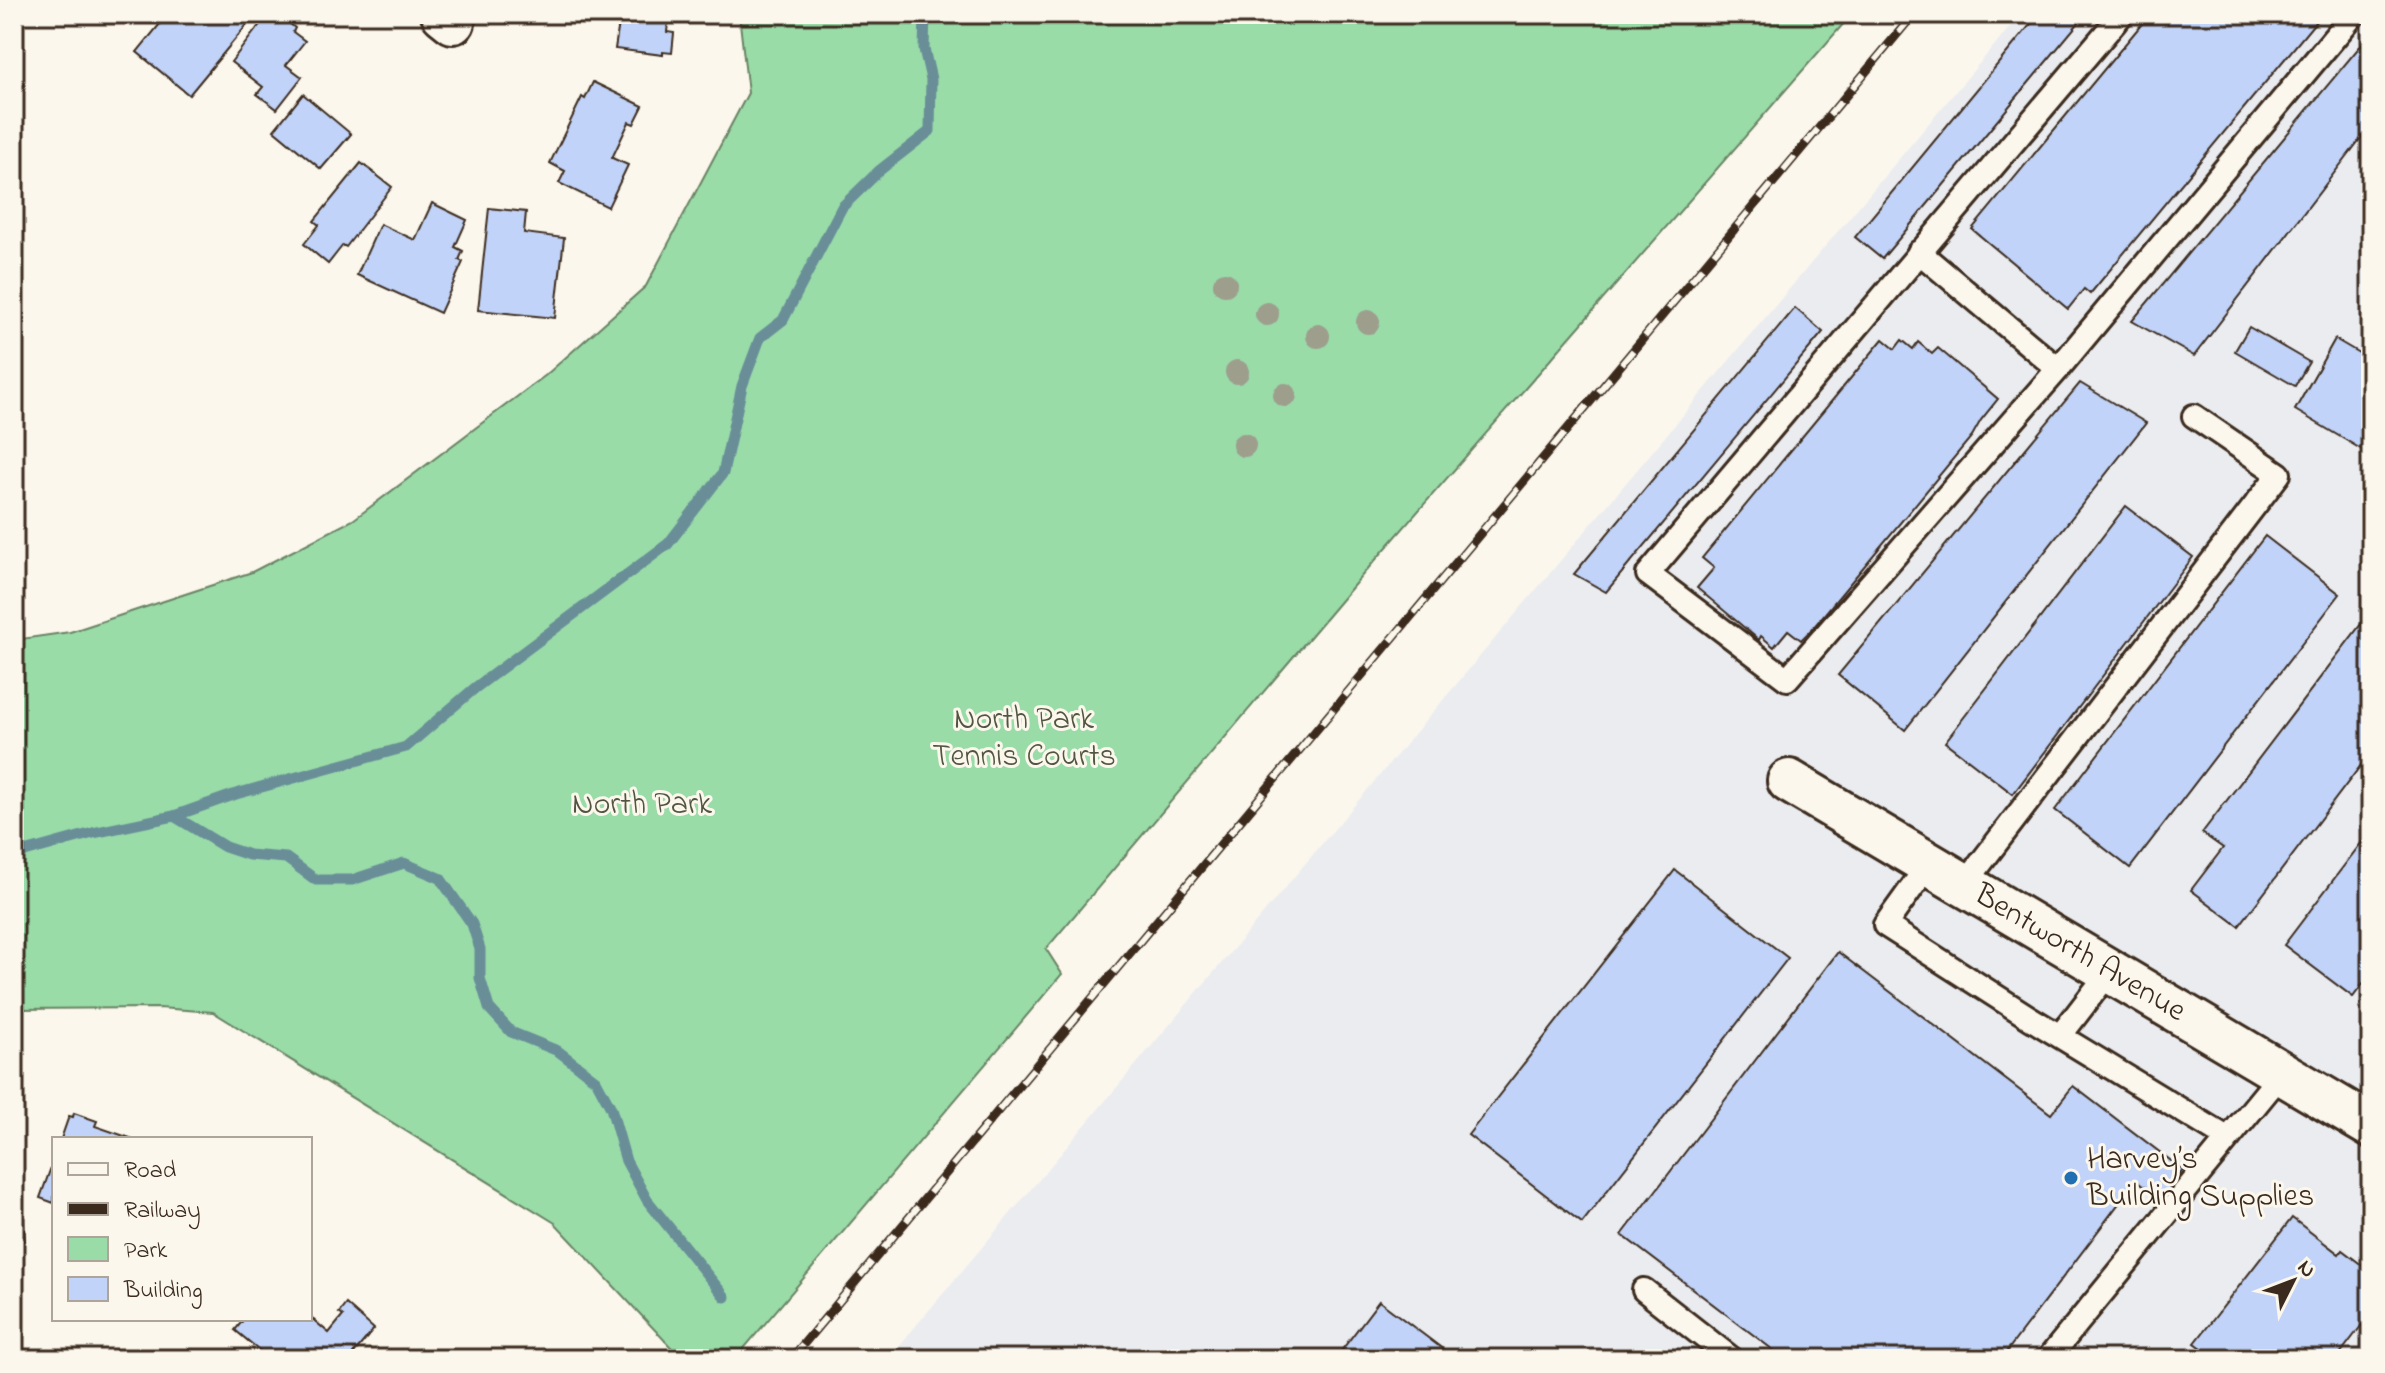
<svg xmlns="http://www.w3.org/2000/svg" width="2385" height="1373" font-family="'Indie Flower',sans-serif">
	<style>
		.built { fill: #eaecf0 }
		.green { fill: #99dca8; stroke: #6a8363; stroke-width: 2 }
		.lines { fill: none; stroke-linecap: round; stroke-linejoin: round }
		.stream { stroke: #698e98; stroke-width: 11 }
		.building { fill: #c1d3f8; stroke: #3b2a1e; stroke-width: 2 }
		.lane-casing { stroke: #3b2a1e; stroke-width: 28 }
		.street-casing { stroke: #3b2a1e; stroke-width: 48 }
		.lane { stroke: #fbf7ec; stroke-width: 22 }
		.street { stroke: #fbf7ec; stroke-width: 42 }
		.rail-casing { stroke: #3b2a1e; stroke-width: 9 }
		.rail { stroke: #fbf7ec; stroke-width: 6; stroke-dasharray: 18; stroke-linecap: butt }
		.tree { fill: #9e9e8d }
		.poi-dot { fill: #1f6fb2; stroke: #fbf7ec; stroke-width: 3 }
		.labels { text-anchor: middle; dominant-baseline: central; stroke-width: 6; stroke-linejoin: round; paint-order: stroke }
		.park-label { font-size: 32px; fill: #525640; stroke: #fbf7ec }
		.street-label { font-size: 32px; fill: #3b2a1e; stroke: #fbf7ec }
		.poi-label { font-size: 32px; fill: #3b2a1e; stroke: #fbf7ec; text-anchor: start }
	</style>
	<rect width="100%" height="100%" fill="#fbf7ec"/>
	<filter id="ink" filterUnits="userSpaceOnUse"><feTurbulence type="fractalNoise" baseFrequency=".0125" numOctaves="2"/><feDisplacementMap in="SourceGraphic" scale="16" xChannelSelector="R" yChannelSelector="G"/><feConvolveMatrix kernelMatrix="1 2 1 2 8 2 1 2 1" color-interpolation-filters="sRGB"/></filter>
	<g filter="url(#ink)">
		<!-- built -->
		<polygon class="built" points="2021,14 2371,14 2371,1359 888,1359"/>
		<!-- green -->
		<polygon class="green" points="739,14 1852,14 1365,572 1046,949 1062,974 735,1359 682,1359 555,1223 213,1012 159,1008 14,1009 14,640 70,632 252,572 353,520 546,375 646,286 748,93"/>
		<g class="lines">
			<!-- stream -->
			<g class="stream">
				<polyline points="174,816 225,847 249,855 286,858 316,880 352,880 404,863 440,878 472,924 480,949 480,978 489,1008 511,1032 558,1051 596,1080 611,1108 626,1161 647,1200 725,1297"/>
				<polyline points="14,855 93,833 174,816 236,794 406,747 475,688 668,544 723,473 742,386 760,338 783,320 842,207 880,170 930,131 931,79 924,49 925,14"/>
			</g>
		</g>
		<!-- building -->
		<g class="building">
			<polygon points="168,14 256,14 189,95 137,52"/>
			<polygon points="268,14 281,22 283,18 295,28 293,32 305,41 286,65 302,77 277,109 257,94 263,87 231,62"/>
			<polygon points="607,14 669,14 667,32 674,33 672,53 663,52 663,55 615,49 620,16"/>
			<polygon points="2039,14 2086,14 1882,259 1855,237"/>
			<polygon points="2150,14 2322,14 2090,294 2084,289 2068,309 1972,229"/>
			<polygon points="2371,33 2371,125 2194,356 2132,321"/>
			<polygon points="593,82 643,106 634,124 629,122 612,158 628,165 608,207 559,183 565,171 550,163 582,97 585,99"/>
			<polygon points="303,94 351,134 321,169 274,130"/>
			<polygon points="361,163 392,187 346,247 343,245 328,264 304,244 319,225 314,221"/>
			<polygon points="432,203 467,220 455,247 463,251 459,260 463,262 440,313 357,275 380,224 415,240"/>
			<polygon points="489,208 526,212 524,233 564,238 555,318 478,310"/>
			<polygon points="1795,308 1823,332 1606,592 1574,574"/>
			<polygon points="2249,327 2309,362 2295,386 2235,351"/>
			<polygon points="1883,339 1895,349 1902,340 1913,349 1918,342 1932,354 1938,348 1998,399 1981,420 1972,436 1813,628 1801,640 1788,630 1774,647 1761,636 1759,640 1697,588 1714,568 1702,558"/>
			<polygon points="2335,339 2371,360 2371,455 2295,410"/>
			<polygon points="2080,383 2146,423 1905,730 1838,675"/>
			<polygon points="2126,506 2193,557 2013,794 1945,742"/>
			<polygon points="2265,536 2340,594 2130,868 2055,810"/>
			<polygon points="2371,611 2371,752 2239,926 2191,890 2223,848 2202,833"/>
			<polygon points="2371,830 2371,973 2353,997 2284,945"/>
			<polygon points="1675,870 1788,958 1582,1223 1468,1135"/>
			<polygon points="1838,952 2051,1114 2073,1086 2183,1170 2161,1200 2136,1181 2001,1359 1785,1359 1622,1235"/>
			<polygon points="74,1113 97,1121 95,1126 133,1139 61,1139 69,1116 73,1117"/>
			<polygon points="54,1159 54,1203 40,1198"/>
			<polygon points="21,1175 25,1241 14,1242 14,1176"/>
			<polygon points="2292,1218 2339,1254 2342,1250 2371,1272 2371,1313 2336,1359 2217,1359 2195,1343"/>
			<polygon points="1379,1301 1456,1359 1335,1359"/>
			<polygon points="346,1304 374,1329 349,1359 270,1359 235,1330 244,1319 310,1319 310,1317 329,1333 343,1316 339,1313"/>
		</g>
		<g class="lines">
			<defs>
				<g id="lane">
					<polyline points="2122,14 1648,574 1787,679 2058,369 2354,14"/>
					<polyline points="1919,252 2058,369"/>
					<polyline points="1929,864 1885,925 2030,1018 2227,1138"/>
					<polyline points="1964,885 2279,474 2194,416"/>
					<polyline points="2060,1036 2110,971"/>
					<polyline points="1644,1290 1732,1359"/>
					<polyline points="2048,1359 2282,1073"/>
				</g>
				<g id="street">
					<polyline points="443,14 453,22"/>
					<path id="s1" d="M1789,781l582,345"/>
				</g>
			</defs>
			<!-- lane casing -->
			<use href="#lane" class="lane-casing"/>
			<!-- street casing -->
			<use href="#street" class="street-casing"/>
			<!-- lane -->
			<use href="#lane" class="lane"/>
			<!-- street -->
			<use href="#street" class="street"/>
			<defs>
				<polyline id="rail" points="791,1359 1914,14"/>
			</defs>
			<!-- rail casing -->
			<use href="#rail" class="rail-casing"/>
			<!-- rail -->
			<use href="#rail" class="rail"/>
		</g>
		<!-- trees -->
		<g class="tree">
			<circle cx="1225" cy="284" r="12"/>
			<circle cx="1267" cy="314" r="12"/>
			<circle cx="1368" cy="322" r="12"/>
			<circle cx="1318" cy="336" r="12"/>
			<circle cx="1237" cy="372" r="12"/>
			<circle cx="1285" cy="395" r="12"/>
			<circle cx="1244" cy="445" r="12"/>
		</g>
	</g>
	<!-- markers -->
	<circle class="poi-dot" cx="2071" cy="1178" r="8"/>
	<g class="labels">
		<!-- park labels -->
		<g class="park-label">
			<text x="1024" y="720">North Park<tspan x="1024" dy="37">Tennis Courts</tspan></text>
			<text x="642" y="805">North Park</text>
		</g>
		<!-- street labels -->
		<g class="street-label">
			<text stroke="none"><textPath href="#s1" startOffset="338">Bentworth Avenue</textPath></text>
		</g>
		<!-- poi labels -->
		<g class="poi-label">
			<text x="2087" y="1160">Harvey’s<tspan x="2087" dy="37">Building Supplies</tspan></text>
		</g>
	</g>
	<!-- margin -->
	<rect width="2385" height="1373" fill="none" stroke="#fbf7ec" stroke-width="48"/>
	<rect x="24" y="24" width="2337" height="1325" fill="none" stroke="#3b2a1e" stroke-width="3" filter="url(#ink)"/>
	<!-- legend -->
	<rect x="52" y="1137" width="260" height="184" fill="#fbf7ec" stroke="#aea59a" stroke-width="2"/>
	<rect x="68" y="1163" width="40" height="12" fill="#fbf7ec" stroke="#aea59a" stroke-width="2"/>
	<text x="124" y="1177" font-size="24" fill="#3b2a1e">Road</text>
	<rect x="68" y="1203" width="40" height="12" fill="#3b2a1e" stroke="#aea59a" stroke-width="2"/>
	<text x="124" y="1217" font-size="24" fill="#3b2a1e">Railway</text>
	<rect x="68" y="1237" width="40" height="24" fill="#99dca8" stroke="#aea59a" stroke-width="2"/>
	<text x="124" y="1257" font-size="24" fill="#3b2a1e">Park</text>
	<rect x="68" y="1277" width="40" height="24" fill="#c1d3f8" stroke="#aea59a" stroke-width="2"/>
	<text x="124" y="1297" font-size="24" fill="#3b2a1e">Building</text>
	<!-- north arrow -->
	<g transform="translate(2293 1281) rotate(48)" stroke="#fbf7ec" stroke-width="6" paint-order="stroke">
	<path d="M0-6L14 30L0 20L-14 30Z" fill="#3b2a1e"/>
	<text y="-12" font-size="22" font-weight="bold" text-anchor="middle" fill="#3b2a1e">N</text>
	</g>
</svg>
